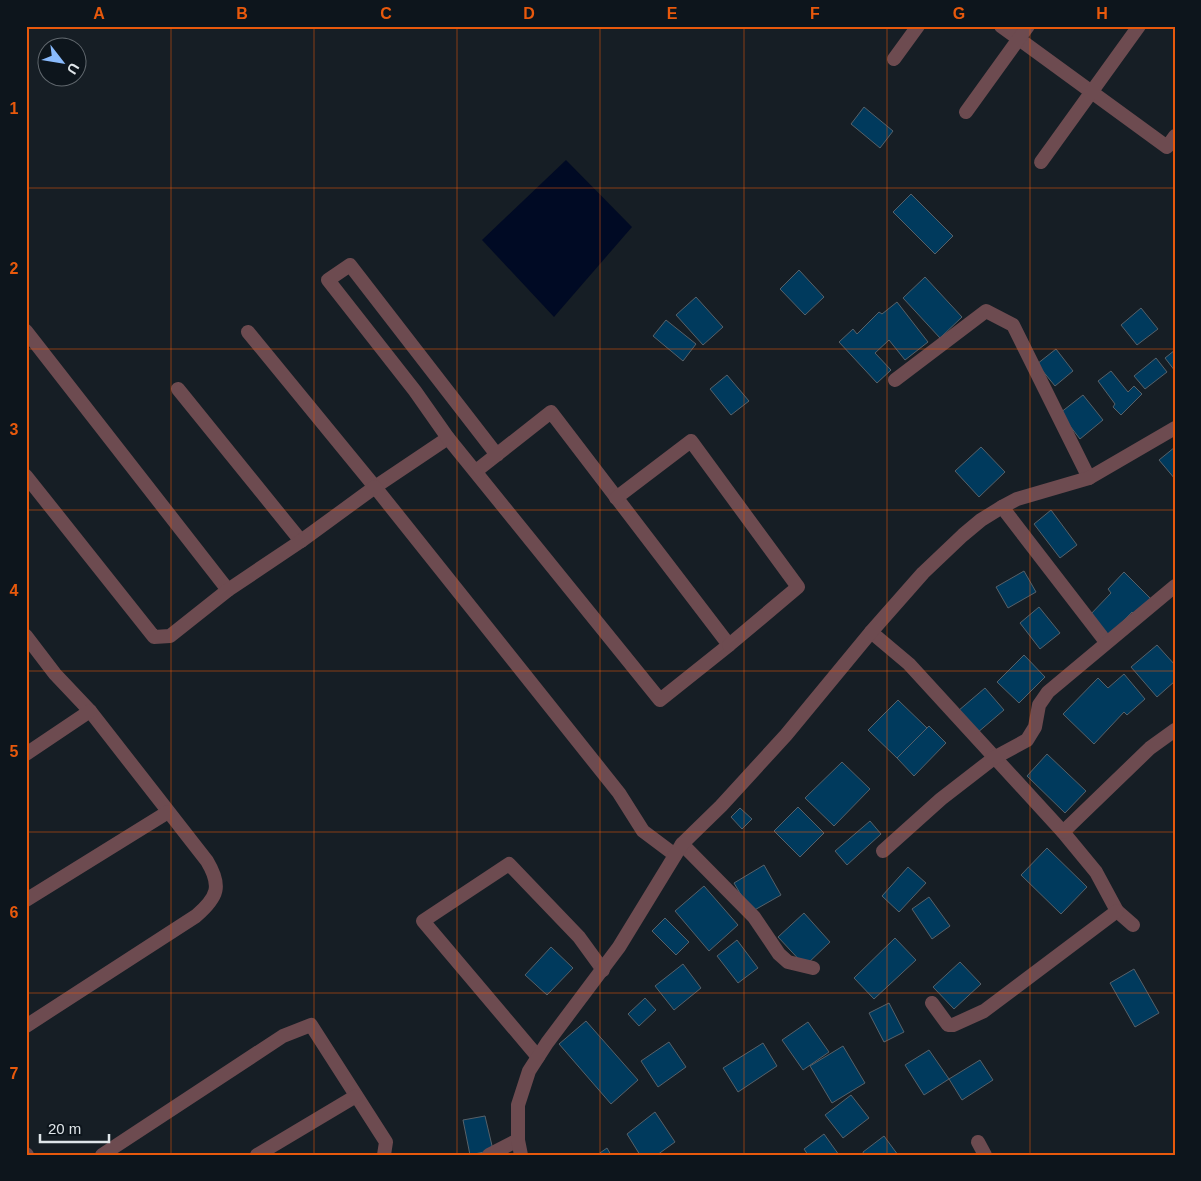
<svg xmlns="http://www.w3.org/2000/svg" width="1201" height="1181" font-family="Arial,sans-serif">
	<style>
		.water { fill: #000a24 }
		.building { fill: #003a5d; stroke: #576169 }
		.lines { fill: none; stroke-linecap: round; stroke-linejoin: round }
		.service { stroke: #6d4b50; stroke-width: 14 }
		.minor { stroke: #6d4b50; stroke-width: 14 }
		.tertiary { stroke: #6d4b50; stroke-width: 14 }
		.grid { fill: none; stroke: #e8590c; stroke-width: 1; stroke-opacity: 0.55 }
		.neatline { fill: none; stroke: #e8590c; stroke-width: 2 }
		.grid-label { font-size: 16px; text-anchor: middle; font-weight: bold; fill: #e8590c }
	</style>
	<rect width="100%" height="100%" fill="#161e25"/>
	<!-- water -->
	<polygon class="water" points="566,160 632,227 554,317 482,240"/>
	<!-- building -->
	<g class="building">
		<polygon points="864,107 893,131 880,148 851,124"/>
		<polygon points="911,194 953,236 935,254 893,212"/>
		<polygon points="799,270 824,297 805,315 780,289"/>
		<polygon points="925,277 962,317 940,338 903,298"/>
		<polygon points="696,297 723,327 703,345 676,315"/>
		<polygon points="897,302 928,342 905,360 889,340 875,353 891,370 877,383 839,342 853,329 857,334 879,312 882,314"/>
		<polygon points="1141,308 1158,329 1137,345 1121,325"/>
		<polygon points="666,320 696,344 683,361 653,336"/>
		<polygon points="1056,349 1073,371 1055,386 1037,364"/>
		<polygon points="1175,350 1175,371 1165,358"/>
		<polygon points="1156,358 1167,372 1145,389 1134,376"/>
		<polygon points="1111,371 1128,392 1134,386 1142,394 1121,415 1113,407 1115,404 1098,381"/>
		<polygon points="727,375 749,401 731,415 710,389"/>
		<polygon points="1083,395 1103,420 1080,439 1060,413"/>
		<polygon points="981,447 1005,472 979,497 955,471"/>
		<polygon points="1175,447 1175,479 1159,460"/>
		<polygon points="1051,510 1077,545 1060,558 1034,524"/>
		<polygon points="1024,571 1036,592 1008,608 996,587"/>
		<polygon points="1124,572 1153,601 1137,617 1132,612 1108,637 1088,617 1111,593 1108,589"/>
		<polygon points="1039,607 1060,633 1040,649 1020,623"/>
		<polygon points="1157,645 1175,665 1175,681 1157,697 1131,667"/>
		<polygon points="1024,655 1045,677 1019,703 997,682"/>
		<polygon points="1124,674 1145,699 1127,715 1124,712 1094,744 1063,714 1098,678 1108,688"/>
		<polygon points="985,688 1004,710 977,733 958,711"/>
		<polygon points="898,700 927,728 897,758 868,730"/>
		<polygon points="929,726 946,743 914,776 897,758"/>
		<polygon points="1047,754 1086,791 1065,813 1027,776"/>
		<polygon points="842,762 870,789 834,826 805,798"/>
		<polygon points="798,807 824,833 800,857 774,831"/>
		<polygon points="740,808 752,819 742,829 731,817"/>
		<polygon points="870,821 881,834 847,865 835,851"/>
		<polygon points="1047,848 1087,887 1061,914 1021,875"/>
		<polygon points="764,865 781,895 751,912 734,883"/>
		<polygon points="908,867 926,883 899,912 882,896"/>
		<polygon points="704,886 738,925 709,951 675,911"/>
		<polygon points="929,897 950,926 932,939 912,909"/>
		<polygon points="804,913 830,942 805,966 778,937"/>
		<polygon points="665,918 689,942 676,955 652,931"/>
		<polygon points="895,938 916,960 874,999 854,978"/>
		<polygon points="737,940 758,968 738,983 717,956"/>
		<polygon points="551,947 573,968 547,995 525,975"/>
		<polygon points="960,962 981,984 954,1009 933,987"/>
		<polygon points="683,964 701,988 674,1010 655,986"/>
		<polygon points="1134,969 1159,1013 1135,1027 1110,983"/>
		<polygon points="645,998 656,1010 639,1026 628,1014"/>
		<polygon points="889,1003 904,1032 884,1042 869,1013"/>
		<polygon points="586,1021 638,1080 611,1104 559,1044"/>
		<polygon points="808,1022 829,1052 803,1070 782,1040"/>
		<polygon points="669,1042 686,1067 658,1087 641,1061"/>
		<polygon points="763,1043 777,1066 738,1092 723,1068"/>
		<polygon points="843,1046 865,1083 832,1103 810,1066"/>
		<polygon points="929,1050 949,1079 924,1095 905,1065"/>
		<polygon points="980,1060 993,1080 962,1100 949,1079"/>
		<polygon points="851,1095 869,1118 843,1138 825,1115"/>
		<polygon points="655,1112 675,1142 657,1155 640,1155 627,1134"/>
		<polygon points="485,1116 493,1150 470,1155 463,1120"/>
		<polygon points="824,1134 839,1155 808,1155 804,1149"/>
		<polygon points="884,1136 898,1155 864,1155 863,1152"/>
		<polygon points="607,1148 611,1155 597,1155"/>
	</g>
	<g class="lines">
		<!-- service -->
		<polyline class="service" points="538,1057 423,921 509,864 579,937 603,970"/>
		<!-- minor -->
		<g class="minor">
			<polyline points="1001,26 1167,147 1175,136"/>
			<polyline points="894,59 918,26"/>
			<polyline points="966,112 1028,26"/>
			<polyline points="1041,162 1139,26"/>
			<polyline points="26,331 228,590"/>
			<polyline points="248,332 375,487 448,438"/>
			<polyline points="895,380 986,311 1013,325 1089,478"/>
			<polyline points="178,389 301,541"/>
			<polyline points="476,471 551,412 729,645 660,700 448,438 415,391 328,280 350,265 497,455"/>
			<polyline points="26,476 154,637 170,636 228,590 301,541 375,487 619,793 643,831 675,855"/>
			<polyline points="616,498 691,441 798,587 729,645"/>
			<polyline points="1002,507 1106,642"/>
			<polyline points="871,632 909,664 1063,832 1096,872 1117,911 1133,925"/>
			<path d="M26,636l29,38 35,37 117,150c15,25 11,36 -11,55l-170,110"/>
			<polyline points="26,754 90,711"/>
			<polyline points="1063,832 1150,748 1175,730"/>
			<polyline points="682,844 754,917 779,954 788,962 813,968"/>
			<polyline points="883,851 941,799 994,758 1027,740 1035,727 1039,705 1048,692 1175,586"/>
			<polyline points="26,900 168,812"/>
			<polyline points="932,1003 948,1025 953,1025 984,1011 1117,911"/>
			<polyline points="978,1142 985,1155"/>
			<polyline points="26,1154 27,1155"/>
			<polyline points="102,1155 283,1036 311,1025 386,1142 384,1155"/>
			<polyline points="257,1155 356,1096"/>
			<polyline points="489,1155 518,1140"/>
		</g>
		<!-- tertiary -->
		<polyline class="tertiary" points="521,1155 518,1140 518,1105 529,1071 547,1043 619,947 682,844 721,806 786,735 871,632 923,573 963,535 981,520 1002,507 1017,499 1089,478 1175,428"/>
	</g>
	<!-- grid -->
	<path class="grid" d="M171,26v1129M314,26v1129M457,26v1129M600,26v1129M744,26v1129M887,26v1129M1030,26v1129M26,188h1149M26,349h1149M26,510h1149M26,671h1149M26,832h1149M26,993h1149"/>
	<!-- border -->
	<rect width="1201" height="1181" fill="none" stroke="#0d151c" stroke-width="55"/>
	<!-- north arrow -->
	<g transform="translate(62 62) rotate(121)"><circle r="24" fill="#0d151c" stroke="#61686e"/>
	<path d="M0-4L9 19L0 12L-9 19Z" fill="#89bafc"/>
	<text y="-8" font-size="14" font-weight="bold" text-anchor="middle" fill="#dfe5e9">U</text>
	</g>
	<!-- scale -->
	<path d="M40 1134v8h69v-8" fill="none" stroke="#dfe5e9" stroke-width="2.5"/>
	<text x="48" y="1134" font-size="15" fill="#dfe5e9" stroke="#0d151c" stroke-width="4" paint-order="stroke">20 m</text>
	<rect x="28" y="28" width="1146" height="1126" class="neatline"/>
	<g class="grid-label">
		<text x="99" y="19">A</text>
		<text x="242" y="19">B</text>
		<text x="386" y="19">C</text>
		<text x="529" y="19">D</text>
		<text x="672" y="19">E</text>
		<text x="815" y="19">F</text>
		<text x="959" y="19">G</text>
		<text x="1102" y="19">H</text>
		<text x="14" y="114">1</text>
		<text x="14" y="274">2</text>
		<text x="14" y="435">3</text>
		<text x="14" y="596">4</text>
		<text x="14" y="757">5</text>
		<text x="14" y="918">6</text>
		<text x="14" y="1079">7</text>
	</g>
</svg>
